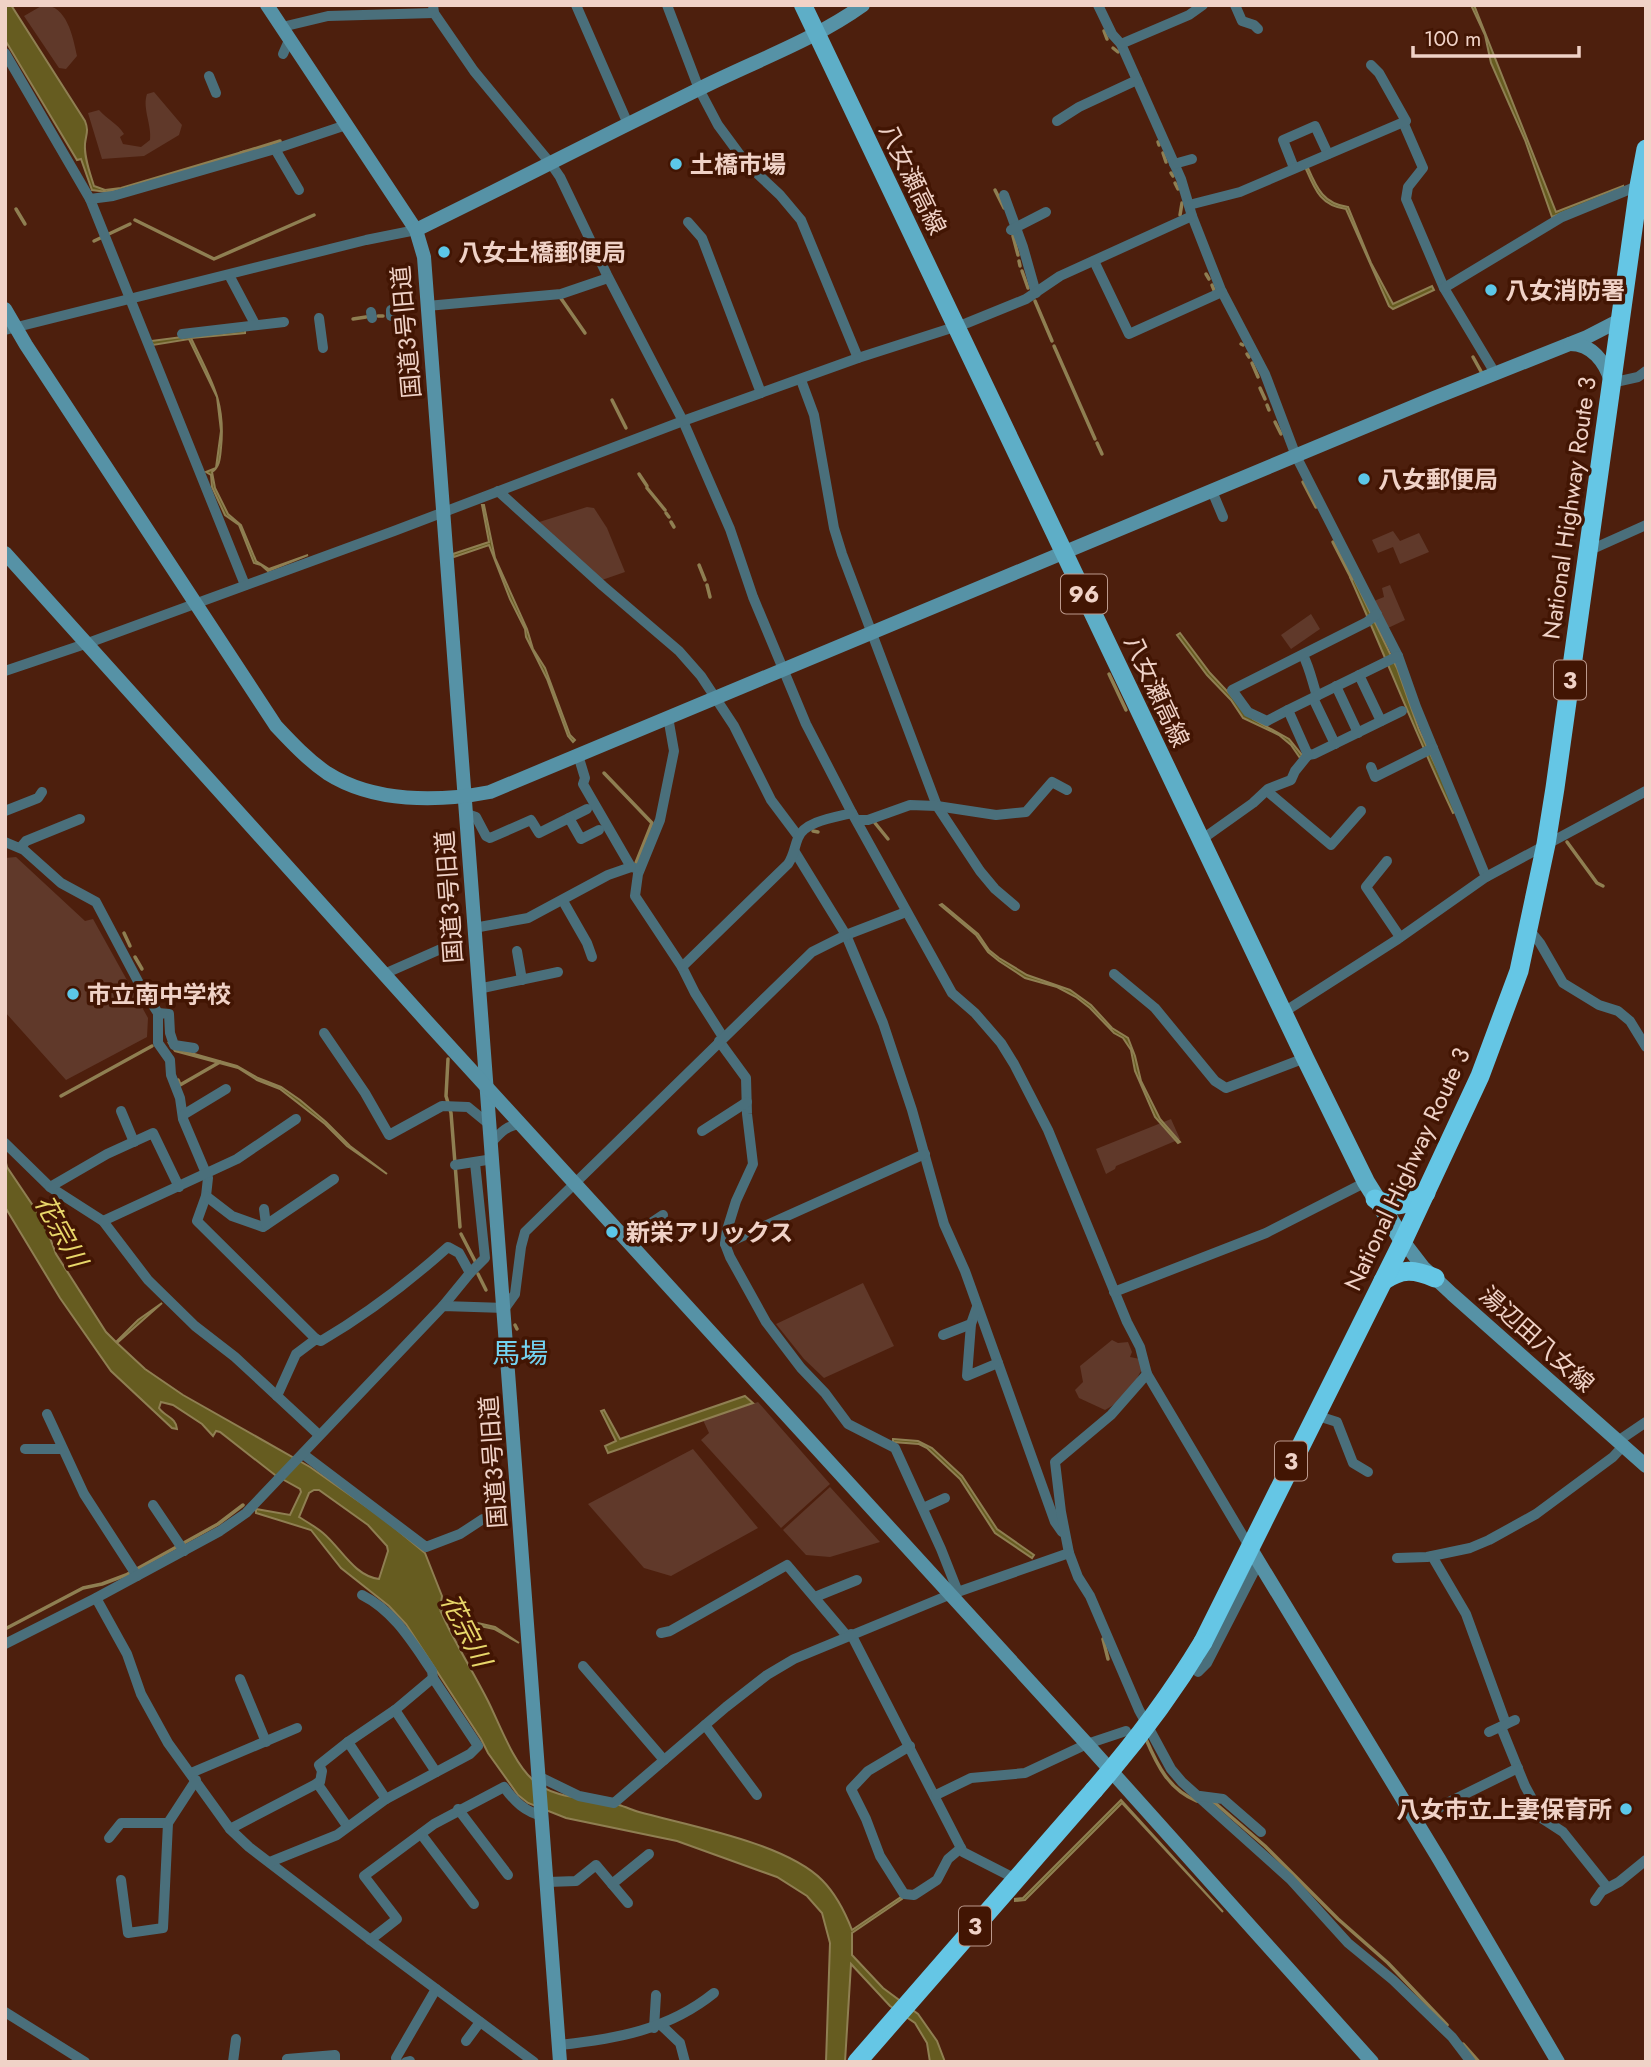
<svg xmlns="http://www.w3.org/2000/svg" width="1651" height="2067" font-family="Jost,'Noto Sans JP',sans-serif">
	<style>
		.green { fill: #60392a }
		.water { fill: #665c20; stroke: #8f7f52; stroke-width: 2; fill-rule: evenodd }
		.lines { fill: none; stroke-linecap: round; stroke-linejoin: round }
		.stream { stroke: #8f7f52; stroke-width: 3.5 }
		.street { stroke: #4a6f7b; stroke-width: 10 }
		.secondary { stroke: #5692a6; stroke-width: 14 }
		.primary { stroke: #5eaec7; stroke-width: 18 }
		.highway { stroke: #65c6e5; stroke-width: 19 }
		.highway-bridge { stroke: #65c6e5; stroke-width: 19 }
		.poi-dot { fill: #5cc7e8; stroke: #421503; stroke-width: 2.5 }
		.labels { text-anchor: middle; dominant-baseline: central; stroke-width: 7; stroke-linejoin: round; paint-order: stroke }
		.shield { fill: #421503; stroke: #bc998c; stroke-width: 2 }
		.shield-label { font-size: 23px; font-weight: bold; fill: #f0d2c7 }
		.poi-label { font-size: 24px; font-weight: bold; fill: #f0d2c7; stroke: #421503; text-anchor: start }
		.street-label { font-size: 24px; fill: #f0d2c7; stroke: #421503 }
		.water-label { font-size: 26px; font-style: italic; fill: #e8d76a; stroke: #421503 }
		.quarter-label { font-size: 28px; fill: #73d3f1; stroke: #421503 }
	</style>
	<rect width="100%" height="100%" fill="#4d1f0d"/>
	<!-- green -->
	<g class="green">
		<path d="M43,5c24,0 30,32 34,51l-11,13 -7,-1 -35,-52z"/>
		<path d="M154,92l28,33 -3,10 -35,21 -42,3 -14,-46 11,-3c8,9 19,14 25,24l-4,3 3,7 18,3 9,-7c2,-15 -8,-32 -3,-46z"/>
		<polygon points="587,507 594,508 607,528 625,572 602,580 536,523"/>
		<polygon points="1393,531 1400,541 1419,533 1429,552 1400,564 1393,547 1378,553 1372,540"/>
		<polygon points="1390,585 1405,620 1388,628 1374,601 1384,597 1382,588"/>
		<polygon points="1311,614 1320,629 1291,649 1281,635"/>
		<polygon points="16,857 85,921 93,919 148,1018 147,1037 66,1080 5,1012 5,858"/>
		<polygon points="1171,1119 1180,1139 1116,1166 1115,1169 1106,1174 1096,1149"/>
		<polygon points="863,1283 894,1346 824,1378 804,1359 776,1324"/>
		<path d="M1112,1340l6,3 10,-1 4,10 -2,5 10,2 2,11c-5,6 -5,11 -9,16 -8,10 -17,18 -28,24l-26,-12 -4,-8 8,-8 -3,-16z"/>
		<polygon points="758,1402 830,1484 781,1528 701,1440 709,1433 703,1420"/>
		<polygon points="693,1449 758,1528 671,1576 644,1568 588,1504"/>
		<polygon points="830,1487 880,1542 830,1557 806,1555 783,1530"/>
	</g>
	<!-- water -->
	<g class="water">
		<path d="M5,5h6l74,116c4,10 1,13 0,23 -1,14 5,29 9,42l11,4 16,-2 124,-37v2l-138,39 -15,-2 -11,-31 -4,1 -72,-120z"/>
		<polygon points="1471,5 1474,5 1556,212 1623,186 1623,189 1552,217 1525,140 1491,63 1485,35"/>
		<path d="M1308,168c9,21 16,36 40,39l23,56 22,41 39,-18 2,4 -41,19 -4,-3 -43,-97c-25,-3 -31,-19 -40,-40z"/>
		<path d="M245,329v4l-54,5c19,41 35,62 30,110 -1,9 -1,19 -9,24l3,16 13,26 13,11 15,36 13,8 39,-14 -40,16 -7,-6 -7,-2 -15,-38 -14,-10 -6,-13 -7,-15 -1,-12 -5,-3 10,-4 5,-37 -4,-34 -28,-58 -36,6 -2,-4z"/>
		<polygon points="482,505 484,505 495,558 527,629 533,649 545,668 570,735 575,740 573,742 568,736 547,679 526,637 525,629 510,599 489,545 454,557 453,554 489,542"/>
		<path d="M1352,575l45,93 22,62 38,81 -4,2c-37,-78 -68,-158 -103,-236z"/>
		<polygon points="1180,633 1210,673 1253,719 1289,739 1302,755 1300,758 1291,745 1279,735 1243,718 1231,700 1207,675 1177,635"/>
		<polygon points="942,904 978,934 989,950 999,958 1027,975 1070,990 1091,1005 1112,1028 1128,1038 1135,1056 1141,1081 1160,1119 1180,1142 1178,1143 1155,1117 1135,1071 1131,1050 1123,1038 1114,1033 1090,1008 1076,997 1057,987 1025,978 999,961 988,952 976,935 940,905"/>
		<polygon points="168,1042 173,1048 237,1066 258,1078 281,1087 300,1100 326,1122 350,1146 387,1174 347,1146 325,1124 280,1089 257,1080 238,1068 175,1051"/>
		<path d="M5,1159l2,8 37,55 12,32 50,78 10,10 22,-22 24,-17 -45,40 28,26 38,26 127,72 74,52 41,34 17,43 -2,13 33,13 22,5 24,16 -25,-14 -23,-5 -30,-12c13,30 32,59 47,89 12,24 25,61 45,79 22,21 59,17 86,25 7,2 13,5 20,7 51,14 146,31 183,68 14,14 23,32 30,50l49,-33 1,2 -50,34v22l31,33 35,26 19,27 8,21h-15l-3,-19 -12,-20 -25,-17 -39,-42 -6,98h-19l4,-119 -8,-30 -15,-17 -30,-19 -100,-36 -111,-23 -38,-15 -10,-8 -30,-42 -7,-14 -75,-115 -17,-18 -48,-38 -30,-38 -55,-17v-4l34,6 11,-23 -1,-3 -25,-14 -55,-43 -4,-1 -3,5 -11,-12 -29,-19 -12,-3 -2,6c6,9 17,9 18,21l-5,-1 -61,-57 -51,-73 -55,-91zM314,1490h5l49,35 19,21 1,5 -9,28c-25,-3 -38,-31 -56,-46 -7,-6 -16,-11 -24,-16l10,-24z"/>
		<polygon points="745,1396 753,1403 608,1453 605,1446 616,1441 601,1411 604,1410 620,1439"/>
		<polygon points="893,1439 918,1441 932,1448 962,1476 997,1529 1034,1555 1032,1558 995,1533 960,1479 927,1448 919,1444 893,1442"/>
		<polygon points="1121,1800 1223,1912 1122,1803 1025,1900 1015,1901 1015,1899 1023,1898"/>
	</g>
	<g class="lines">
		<!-- stream -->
		<g class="stream">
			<polyline points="1104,31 1107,39"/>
			<polyline points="1113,48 1118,52"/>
			<polyline points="1158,142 1159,145"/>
			<polyline points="241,153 280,141"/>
			<polyline points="1163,153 1166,162"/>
			<polyline points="1171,173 1173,176"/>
			<polyline points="1175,183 1178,189"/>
			<polyline points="995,190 1004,208"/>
			<polyline points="16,209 25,224"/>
			<polyline points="1180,215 1182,203"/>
			<polyline points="135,220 214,259 314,215"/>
			<polyline points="1013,236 1018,255"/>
			<polyline points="94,241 130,224"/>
			<polyline points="1019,261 1020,266"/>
			<polyline points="1022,271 1028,288"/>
			<polyline points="1206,274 1209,279"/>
			<polyline points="1212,285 1214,290"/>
			<polyline points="560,297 585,333"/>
			<polyline points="1035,301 1052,341"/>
			<polyline points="378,316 383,316"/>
			<polyline points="353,319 366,317"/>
			<polyline points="1241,344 1243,345"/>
			<polyline points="1054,346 1095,439"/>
			<polyline points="1247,354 1249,357"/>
			<polyline points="1473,357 1483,375"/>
			<polyline points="1252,363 1258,377"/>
			<polyline points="1260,388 1265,399"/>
			<polyline points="612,400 626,428"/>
			<polyline points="1267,405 1269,410"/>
			<polyline points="1275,422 1281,434"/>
			<polyline points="1097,443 1102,454"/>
			<polyline points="639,474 647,486"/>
			<polyline points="1303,482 1316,507"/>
			<polyline points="647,488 665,510"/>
			<polyline points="666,513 669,517"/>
			<polyline points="671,522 674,527"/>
			<polyline points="1333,542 1352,579"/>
			<polyline points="699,565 705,580"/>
			<polyline points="707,585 710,597"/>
			<polyline points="1109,674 1126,710"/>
			<polyline points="604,773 652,823 636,863"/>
			<polyline points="875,823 888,839"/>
			<polyline points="813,831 818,832"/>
			<polyline points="1567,842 1597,883 1603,886"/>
			<polyline points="124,933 130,946"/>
			<polyline points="135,957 142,969"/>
			<polyline points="448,1059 446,1096 451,1113 460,1227"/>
			<polyline points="178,1080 180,1085 220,1062"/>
			<polyline points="61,1096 152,1046"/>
			<polyline points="461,1234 476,1263"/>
			<polyline points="478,1274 486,1290"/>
			<polyline points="515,1325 517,1329"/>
			<polyline points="5,1629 83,1588 102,1584 126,1575 218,1524 243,1505"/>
			<polyline points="1103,1639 1108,1659"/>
			<path d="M1146,1739c11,26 23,51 51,62"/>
			<polyline points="1211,1803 1215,1803 1265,1846 1338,1919 1388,1963 1447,2025"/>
			<polyline points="1463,2044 1479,2062"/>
		</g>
		<!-- street -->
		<g class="street">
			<polyline points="433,5 434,13 474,71 551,164 560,177 607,275 683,421 730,529 753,597 806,724 852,813 952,993 975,1013 1001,1043 1014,1064 1048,1130 1127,1322 1140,1347 1147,1374 1249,1546"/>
			<polyline points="576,5 628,124"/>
			<polyline points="667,5 699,89 718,125 746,163 780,195 801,220 858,358"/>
			<polyline points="1098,5 1112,34 1121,44 1181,179 1192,216 1221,290 1265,374 1296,456 1398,656 1416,707 1486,877"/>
			<polyline points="1235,5 1242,21 1254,25 1258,29"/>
			<polyline points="282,27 328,16 434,13"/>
			<polyline points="1121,44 1189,15 1203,5"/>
			<polyline points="5,53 90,199 245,585"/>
			<polyline points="283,54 290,38"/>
			<polyline points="209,76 216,93"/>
			<polyline points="1057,121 1079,107 1137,80"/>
			<polyline points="1403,122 1423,168 1408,187 1406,199 1444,288 1495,373"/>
			<polyline points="275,149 299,190"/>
			<polyline points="1174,164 1192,159"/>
			<polyline points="1294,168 1283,140 1315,126 1328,154"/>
			<polyline points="1004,195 1023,247 1036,293"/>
			<polyline points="90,199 113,196 275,149 346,125"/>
			<polyline points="1189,205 1240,192 1406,121 1379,73 1371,65"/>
			<polyline points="688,222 702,238 761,393"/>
			<polyline points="1011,230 1046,212"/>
			<polyline points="1094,261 1129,334 1222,292"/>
			<polyline points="229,275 255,324"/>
			<polyline points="1444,288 1562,217 1640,185"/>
			<polyline points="427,306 561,294 608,278"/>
			<polyline points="391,310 391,316"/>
			<polyline points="371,312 372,318"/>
			<polyline points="319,318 323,348"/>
			<polyline points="5,330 366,240 416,230"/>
			<polyline points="182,334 284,322"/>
			<polyline points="801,380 814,415 834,528 842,554 937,806 980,871 995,889 1015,906"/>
			<polyline points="1611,383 1638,377 1646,371"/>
			<polyline points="498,491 603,586 679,651 701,676 734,726 771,800 798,836"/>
			<polyline points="1212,491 1223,517"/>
			<polyline points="1588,551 1646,525"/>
			<path d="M1303,655c7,14 9,26 14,41"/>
			<polyline points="5,671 88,643 394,531 683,421 858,358 967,323 1026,299 1060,276 1192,216"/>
			<polyline points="1359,675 1381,721"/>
			<polyline points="1336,686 1358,733"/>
			<polyline points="1313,698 1335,744"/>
			<polyline points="1288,710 1267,721 1248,712 1232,690 1367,622 1377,614"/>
			<polyline points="668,717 674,751 660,820 638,874 635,896 682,967 695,993 723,1037"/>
			<polyline points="578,755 585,778 583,784 631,867 635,868"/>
			<polyline points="1308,755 1314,754 1402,711"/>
			<polyline points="1371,767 1375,777 1433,748"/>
			<polyline points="1267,791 1331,845 1361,811"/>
			<polyline points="5,811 38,798 42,792"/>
			<polyline points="467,814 476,817 486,836 490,838 531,820 539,833 587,809"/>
			<polyline points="569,818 581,839 599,830"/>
			<polyline points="857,820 868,820 910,805 937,806 996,815 1026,812 1052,782 1067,790"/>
			<polyline points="1201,840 1253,803 1268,789 1291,780 1295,771 1308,755 1288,710 1398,656"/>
			<polyline points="5,842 24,850 61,883 96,902 141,987 158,1013 158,1043 170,1060 171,1075 180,1098 183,1119 208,1178 206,1196 197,1221 316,1339"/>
			<polyline points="21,847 26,841 80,819"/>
			<polyline points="795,852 846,935 883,1023 912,1110 944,1224 965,1271 1055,1522 1062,1532"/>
			<polyline points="1387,861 1366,887 1400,937"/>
			<polyline points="563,901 587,943 592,957"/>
			<polyline points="474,928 528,918 608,875 631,867"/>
			<polyline points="1528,928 1540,943 1563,983 1599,1005 1618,1011 1630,1021 1646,1047"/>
			<polyline points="517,951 522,980"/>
			<path d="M682,967l106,-103c6,-9 6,-16 10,-26 6,-17 39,-21 54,-25"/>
			<polyline points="384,974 459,941"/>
			<polyline points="1114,974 1155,1008 1215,1081 1226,1088 1305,1058"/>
			<polyline points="478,989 558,972"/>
			<polyline points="1284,1012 1398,939 1486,877 1646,791"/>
			<polyline points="158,1013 169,1014 170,1033 174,1045 194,1048"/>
			<polyline points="324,1033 365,1093 389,1135 442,1106 468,1107 490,1125"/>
			<polyline points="719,1041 746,1078 747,1114 753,1164 736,1201 727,1230 725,1244 730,1257 766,1322 801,1368 825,1393 848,1424 895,1448 941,1549 958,1592"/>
			<polyline points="121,1111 134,1142"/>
			<polyline points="183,1115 226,1089"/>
			<polyline points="702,1131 747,1102"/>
			<polyline points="5,1143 50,1187 103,1221 148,1280 195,1326 235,1357 319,1435"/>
			<path d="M491,1143c10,-11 16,-18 30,-19"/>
			<polyline points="455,1165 493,1159"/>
			<polyline points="50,1187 107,1154 153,1133 179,1187"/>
			<polyline points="206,1196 232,1216 263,1227 334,1179"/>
			<polyline points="264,1209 266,1225"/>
			<polyline points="103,1221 237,1159 296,1119"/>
			<polyline points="627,1239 663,1215"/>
			<polyline points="725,1244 925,1154"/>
			<polyline points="470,1273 485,1258 475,1163"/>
			<polyline points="1114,1292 1266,1233 1366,1182"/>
			<polyline points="977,1307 971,1324 967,1376 998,1363"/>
			<polyline points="943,1335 971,1324"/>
			<polyline points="1147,1374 1111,1415 1055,1462 1061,1512 1069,1553 1078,1577 1090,1596 1139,1710 1171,1769 1182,1782 1290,1879 1348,1943 1393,1980 1452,2037 1471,2062"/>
			<path d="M277,1396l19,-42 20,-15 5,2c46,-27 88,-59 127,-94l11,6 11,20 -27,33"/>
			<polyline points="47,1414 84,1494 137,1576"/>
			<polyline points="1315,1415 1337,1422 1353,1463 1368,1472"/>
			<polyline points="1618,1441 1646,1422"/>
			<polyline points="25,1449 62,1449"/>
			<polyline points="303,1454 426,1547 460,1534 483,1519"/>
			<polyline points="153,1505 184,1551"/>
			<polyline points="923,1508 945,1498"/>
			<polyline points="1432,1556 1466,1614 1506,1724"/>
			<polyline points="1397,1558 1427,1557 1470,1548 1489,1540 1536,1514 1613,1457 1623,1446"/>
			<path d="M362,1595c32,16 50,47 70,76l1,7"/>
			<polyline points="815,1597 857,1580"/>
			<polyline points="96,1598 127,1654 141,1694 168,1743 230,1829 249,1847 377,1945 534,2062"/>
			<polyline points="661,1633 670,1631 787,1565 847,1636"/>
			<polyline points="851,1634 963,1852 1016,1879"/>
			<polyline points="5,1644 96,1598 220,1531 246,1513 443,1306 505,1308 515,1294 521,1247 525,1232 812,952 846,935 906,912"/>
			<polyline points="583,1666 664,1760"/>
			<polyline points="1198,1672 1207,1663 1259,1562"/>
			<polyline points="240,1679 266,1742"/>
			<polyline points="395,1710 436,1772"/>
			<polyline points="705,1725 757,1795"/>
			<polyline points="1501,1727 1525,1786 1543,1819 1563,1832 1607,1887"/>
			<polyline points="1489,1732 1515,1720"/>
			<polyline points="348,1742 386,1799"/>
			<polyline points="910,1746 868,1771 851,1789 866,1819 880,1856 904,1894 914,1895 937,1880 948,1859 961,1848"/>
			<polyline points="191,1773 297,1728"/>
			<polyline points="540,1777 579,1796 614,1803 726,1707 767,1675 794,1659 949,1595 1069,1553"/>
			<polyline points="317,1783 347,1826"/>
			<polyline points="936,1795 971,1778 1025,1773 1087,1744 1126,1731"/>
			<polyline points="1200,1796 1223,1799 1261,1832"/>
			<polyline points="458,1809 508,1875"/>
			<polyline points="1416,1822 1449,1802 1518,1768"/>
			<polyline points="230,1829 320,1782 322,1771 319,1765 348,1742 395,1710 433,1678 478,1746 470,1754 386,1799 337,1835 270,1862"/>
			<polyline points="421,1834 474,1904"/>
			<polyline points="109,1838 121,1823 168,1823"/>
			<polyline points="121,1880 128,1933 163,1928 168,1823 196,1780"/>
			<polyline points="548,1882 576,1881 596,1865 628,1903"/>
			<polyline points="612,1884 649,1854"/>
			<polyline points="1595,1901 1602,1891 1619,1882 1646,1860"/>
			<path d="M370,1940l27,-21 -33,-43 70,-52 70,-37c10,14 21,25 39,29"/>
			<polyline points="5,2012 85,2062"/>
			<polyline points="661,2025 680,2043 685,2062"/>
			<polyline points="654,2028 656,1995"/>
			<polyline points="466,2041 480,2022"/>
			<path d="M559,2045c57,-6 109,-15 155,-52"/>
			<polyline points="233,2062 236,2039"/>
			<polyline points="288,2062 287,2059 335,2055 335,2062"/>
			<polyline points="397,2062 396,2058 436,1989"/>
			<polyline points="406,2062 410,2061"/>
		</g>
		<!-- secondary -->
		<g class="secondary">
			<polyline points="267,5 416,230 424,257 560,2062"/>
			<path d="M416,230c94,-46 187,-94 281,-140 55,-28 116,-49 166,-85"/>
			<path d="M5,309l21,36 250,381c16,17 32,34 51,47 47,30 111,29 163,19l944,-394 153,-61 33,-17"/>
			<path d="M1570,344c22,0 35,18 41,37"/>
			<polyline points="5,553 430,1025 1087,1744 1372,2062"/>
			<polyline points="1403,1241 1423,1267 1452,1294 1646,1466"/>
			<polyline points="1249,1546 1439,1859 1558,2062"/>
		</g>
		<!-- primary -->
		<polyline class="primary" points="803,5 1305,1058 1366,1182 1403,1241"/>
		<!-- highway -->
		<g class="highway">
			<path d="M1375,1199c20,10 33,6 51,-6"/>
			<path d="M1383,1281c19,-13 31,-12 52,-3"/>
			<polyline points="1203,1642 1403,1241 1480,1076 1519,971 1546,844 1555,788 1639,186 1646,149"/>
			<polyline points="857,2062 1094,1790"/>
		</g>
		<!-- highway-bridge -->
		<path class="highway-bridge" d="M1094,1790c41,-47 77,-95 109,-148"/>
	</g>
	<!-- markers -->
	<g class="poi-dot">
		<circle cx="676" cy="164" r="7"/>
		<circle cx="444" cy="252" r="7"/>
		<circle cx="1491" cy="290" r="7"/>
		<circle cx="1364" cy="479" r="7"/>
		<circle cx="73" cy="994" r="7"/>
		<circle cx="612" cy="1232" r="7"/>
		<circle cx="1626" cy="1809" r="7"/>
	</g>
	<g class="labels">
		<!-- shield labels -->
		<g class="shield">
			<rect x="1061" y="574.5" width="46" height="39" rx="5"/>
			<rect x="1554" y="660.5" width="32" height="39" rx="5"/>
			<rect x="1275" y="1441.5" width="32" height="39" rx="5"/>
			<rect x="959" y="1906.5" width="32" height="39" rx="5"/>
		</g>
		<g class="shield-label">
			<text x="1084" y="594">96</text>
			<text x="1570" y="680">3</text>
			<text x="1291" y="1461">3</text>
			<text x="975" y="1926">3</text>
		</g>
		<!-- poi labels -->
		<g class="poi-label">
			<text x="690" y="164">土橋市場</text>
			<text x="458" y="252">八女土橋郵便局</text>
			<text x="1505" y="290">八女消防署</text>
			<text x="1378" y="479">八女郵便局</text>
			<text x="87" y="994">市立南中学校</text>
			<text x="626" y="1232">新栄アリックス</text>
			<text x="1612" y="1809" text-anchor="end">八女市立上妻保育所</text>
		</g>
		<!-- street labels -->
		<g class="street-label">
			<text transform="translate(913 179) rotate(64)">八女瀬高線</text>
			<text transform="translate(406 332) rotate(-95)">国道3号旧道</text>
			<text transform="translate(1569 508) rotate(-82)">National Highway Route 3</text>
			<text transform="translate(1157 691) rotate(65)">八女瀬高線</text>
			<text transform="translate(449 897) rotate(-94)">国道3号旧道</text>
			<text transform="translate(1407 1169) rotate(-65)">National Highway Route 3</text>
			<text transform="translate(1537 1339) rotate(42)">湯辺田八女線</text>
			<text transform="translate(493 1462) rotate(-94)">国道3号旧道</text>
		</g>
		<!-- water labels -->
		<g class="water-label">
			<text transform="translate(61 1231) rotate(61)">花宗川</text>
			<text transform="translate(466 1630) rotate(63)">花宗川</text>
		</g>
		<!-- quarter labels -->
		<g class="quarter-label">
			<text x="520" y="1353">馬場</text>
		</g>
	</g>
	<!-- border -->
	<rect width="1651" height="2067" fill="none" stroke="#f0d2c7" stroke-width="14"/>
	<!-- scale -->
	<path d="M1413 46v10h166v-10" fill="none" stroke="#f0d2c7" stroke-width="3.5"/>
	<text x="1424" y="46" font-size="21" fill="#f0d2c7" stroke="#421503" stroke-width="5" paint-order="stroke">100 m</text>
</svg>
